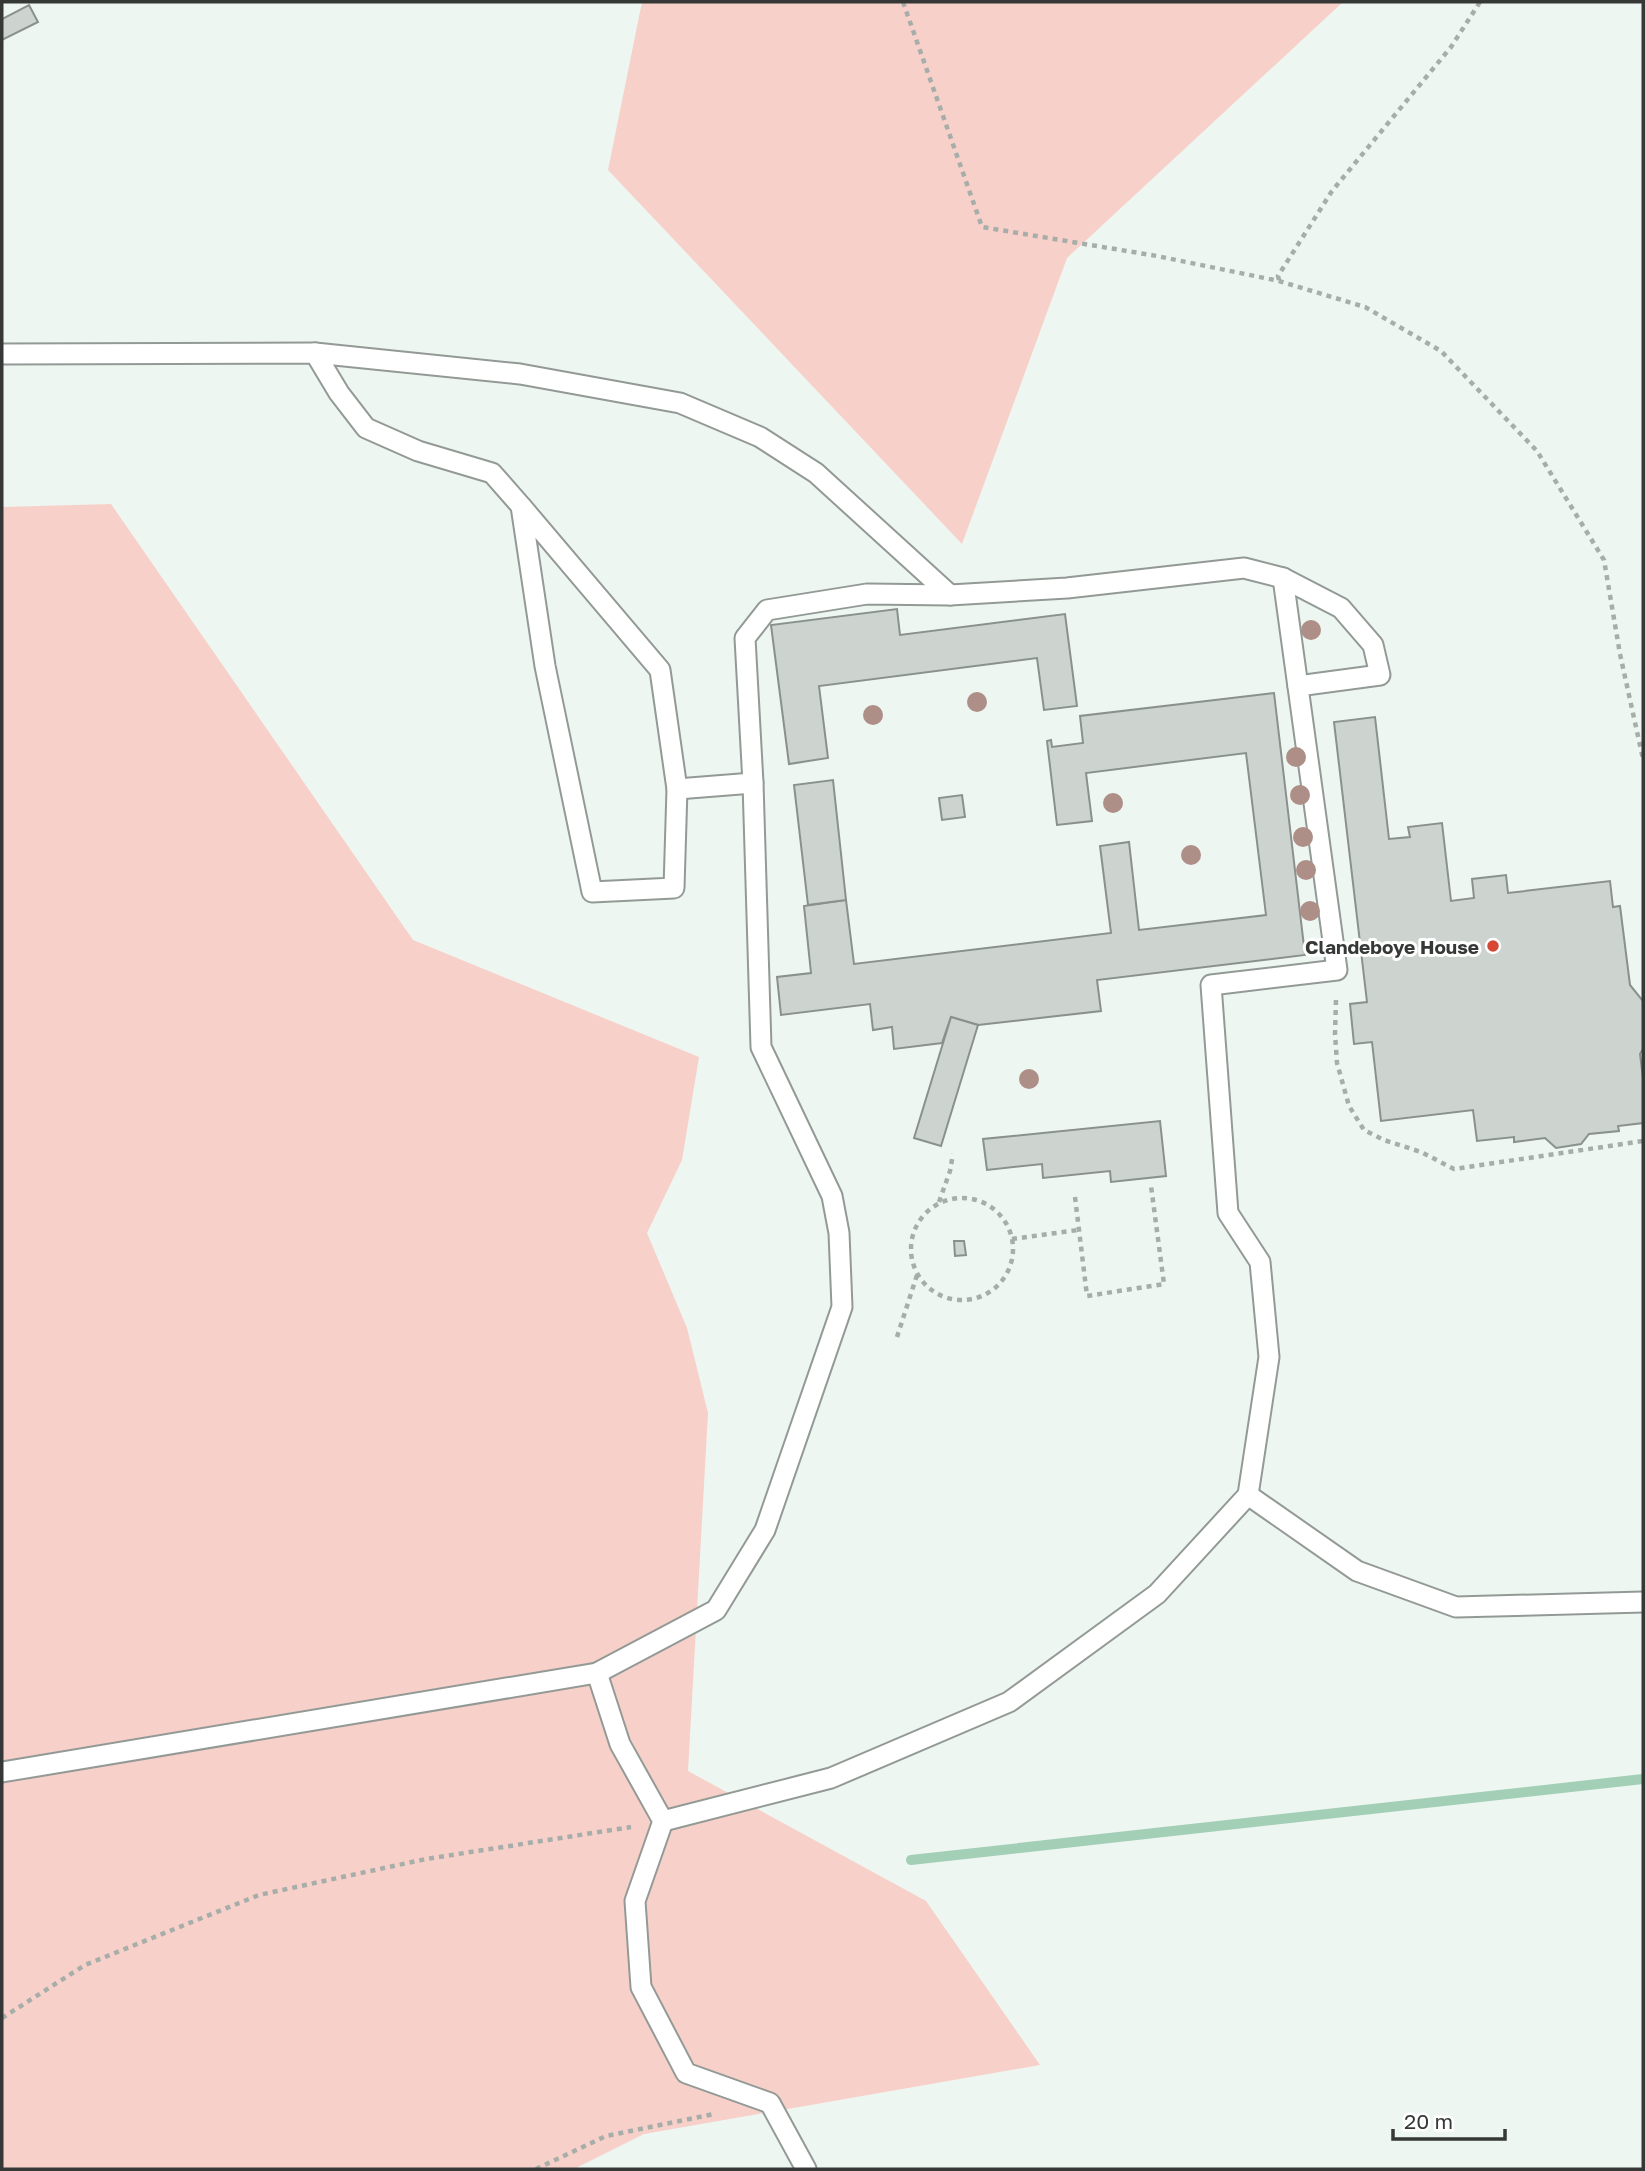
<svg xmlns="http://www.w3.org/2000/svg" width="1645" height="2171" font-family="'Golos Text',sans-serif">
	<style>
		.green { fill: #f7d0c9 }
		.lines { fill: none; stroke-linecap: round; stroke-linejoin: round }
		.stream { stroke: #a2cfb6; stroke-width: 10 }
		.building { fill: #cdd4d0; stroke: #8a918d; stroke-width: 2 }
		.service-casing { stroke: #939a96; stroke-width: 23 }
		.path { stroke: #a7ada9; stroke-width: 4.5; stroke-dasharray: 5 5; stroke-linecap: butt }
		.service { stroke: #fff; stroke-width: 19 }
		.tree { fill: #ad8f87 }
		.poi-dot { fill: #d54836; stroke: #fff; stroke-width: 2.5 }
		.labels { text-anchor: middle; dominant-baseline: central; stroke-width: 6; stroke-linejoin: round; paint-order: stroke }
		.poi-label { font-size: 19px; font-weight: bold; fill: #353836; stroke: #fff; text-anchor: end }
	</style>
	<rect width="100%" height="100%" fill="#eef6f1"/>
	<!-- green -->
	<g class="green">
		<polygon points="642,2 1343,2 1067,258 962,544 608,170"/>
		<polygon points="111,504 413,940 699,1057 682,1160 647,1233 687,1328 708,1413 688,1771 926,1901 1040,2065 644,2134 574,2169 2,2169 2,507"/>
	</g>
	<g class="lines">
		<!-- stream -->
		<polyline class="stream" points="911,1860 1643,1779"/>
	</g>
	<!-- building -->
	<g class="building">
		<polygon points="29,5 38,22 2,40 2,19"/>
		<polygon points="897,609 900,635 1065,614 1077,706 1044,710 1037,658 819,686 828,758 789,764 771,625"/>
		<polygon points="1274,693 1305,955 1097,980 1101,1011 978,1025 951,1017 942,1043 894,1049 892,1027 873,1030 870,1004 781,1015 777,977 811,973 804,906 846,900 854,964 1111,933 1100,846 1129,842 1139,930 1266,915 1246,753 1086,773 1092,821 1057,825 1047,741 1051,740 1052,747 1083,743 1080,716"/>
		<polygon points="1375,717 1389,839 1410,837 1408,827 1442,823 1451,901 1474,898 1472,879 1506,875 1508,893 1610,881 1613,907 1620,906 1630,985 1643,1001 1643,1049 1640,1054 1643,1078 1643,1123 1618,1126 1619,1131 1589,1134 1581,1144 1556,1148 1545,1138 1514,1142 1514,1137 1477,1141 1473,1110 1381,1121 1372,1042 1354,1044 1350,1004 1367,1002 1334,722"/>
		<polygon points="833,780 846,900 808,905 794,785"/>
		<polygon points="962,795 965,817 942,820 939,798"/>
		<polygon points="951,1017 978,1025 941,1146 914,1138"/>
		<polygon points="1160,1121 1166,1176 1111,1182 1110,1171 1043,1178 1042,1164 987,1170 983,1139"/>
		<polygon points="954,1241 964,1241 966,1255 955,1256"/>
	</g>
	<g class="lines">
		<defs>
			<g id="service">
				<polyline points="315,353 339,393 366,428 418,451 492,473 521,506 545,666 592,892 674,888 677,789 660,670 521,506"/>
				<polyline points="2,354 315,353 520,374 680,403 760,437 816,473 950,595"/>
				<polyline points="1283,578 1341,608 1373,645 1380,675 1298,686"/>
				<polyline points="677,789 753,783"/>
				<polyline points="1248,1495 1357,1571 1456,1607 1643,1602"/>
				<polyline points="597,1673 620,1744 663,1821 635,1901 641,1987 686,2073 770,2103 806,2169"/>
				<polyline points="2,1772 597,1673 716,1610 765,1530 842,1307 839,1233 832,1196 761,1047 753,783 745,638 767,610 867,594 950,595 1067,588 1244,568 1283,578 1337,970 1211,985 1228,1213 1260,1262 1269,1357 1248,1495 1157,1594 1009,1702 831,1778 663,1821"/>
			</g>
		</defs>
		<!-- service casing -->
		<use href="#service" class="service-casing"/>
		<!-- path -->
		<g class="path">
			<polyline points="903,2 982,227 1157,256 1279,281 1365,307 1441,351 1537,451 1604,560 1620,654 1643,759"/>
			<polyline points="1279,280 1278,276 1332,191 1451,47 1480,2"/>
			<polyline points="1336,1000 1335,1034 1337,1063 1349,1106 1364,1130 1384,1140 1421,1152 1454,1169 1643,1141"/>
			<polyline points="1075,1197 1087,1296 1164,1284 1151,1186"/>
			<circle cx="962" cy="1249" r="51"/>
			<polyline points="939,1202 950,1171 953,1154"/>
			<polyline points="1012,1239 1078,1230"/>
			<polyline points="897,1337 917,1275"/>
			<polyline points="2,2018 85,1965 259,1895 426,1859 631,1827"/>
			<polyline points="536,2169 606,2136 714,2114"/>
		</g>
		<!-- service -->
		<use href="#service" class="service"/>
	</g>
	<!-- trees -->
	<g class="tree">
		<circle cx="1311" cy="630" r="10"/>
		<circle cx="977" cy="702" r="10"/>
		<circle cx="873" cy="715" r="10"/>
		<circle cx="1296" cy="757" r="10"/>
		<circle cx="1300" cy="795" r="10"/>
		<circle cx="1113" cy="803" r="10"/>
		<circle cx="1303" cy="837" r="10"/>
		<circle cx="1191" cy="855" r="10"/>
		<circle cx="1306" cy="870" r="10"/>
		<circle cx="1310" cy="911" r="10"/>
		<circle cx="1029" cy="1079" r="10"/>
	</g>
	<!-- markers -->
	<circle class="poi-dot" cx="1493" cy="946" r="7"/>
	<g class="labels">
		<!-- poi labels -->
		<g class="poi-label">
			<text x="1479" y="946">Clandeboye House</text>
		</g>
	</g>
	<!-- border -->
	<rect width="1645" height="2171" fill="none" stroke="#353836" stroke-width="7"/>
	<!-- scale -->
	<path d="M1393 2129v10h112v-10" fill="none" stroke="#353836" stroke-width="3.5"/>
	<text x="1404" y="2129" font-size="21" fill="#353836" stroke="#ffffff" stroke-width="5" paint-order="stroke">20 m</text>
</svg>
